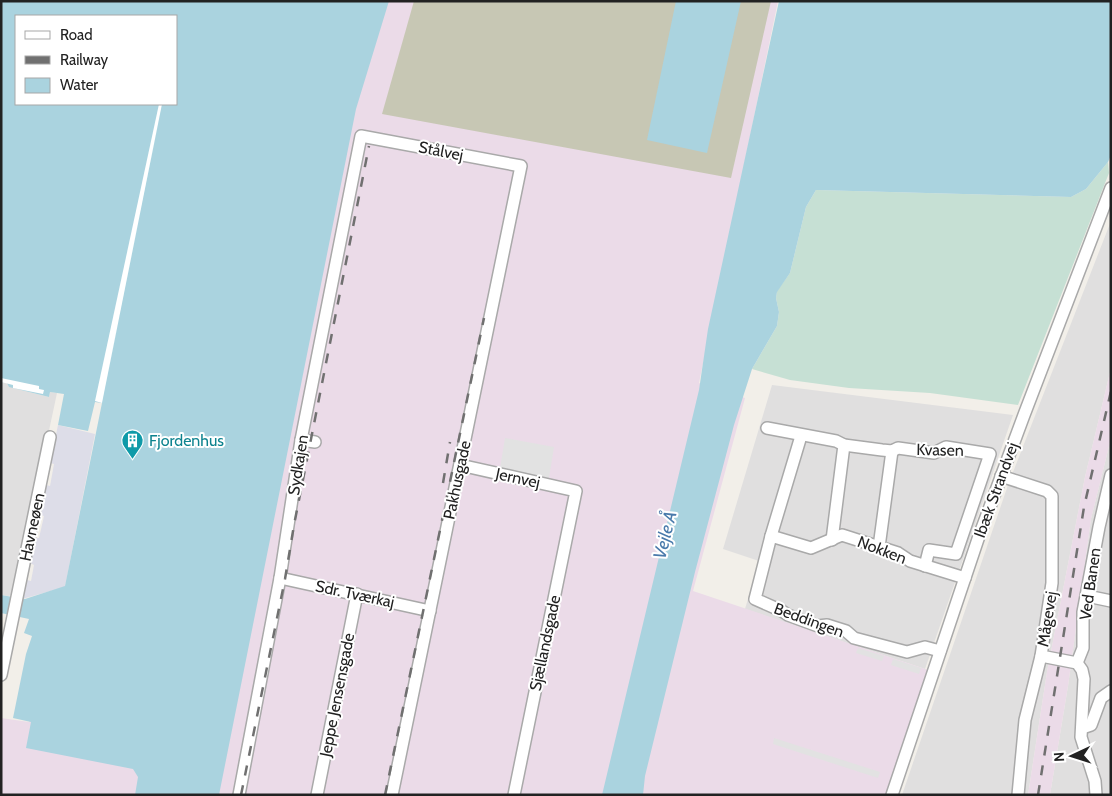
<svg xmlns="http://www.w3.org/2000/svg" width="1112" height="796" font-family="Cabin,sans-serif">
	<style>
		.residential { fill: #e0dfdf }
		.industrial { fill: #ebdbe8 }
		.construction { fill: #c7c7b4 }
		.wetland { fill: #c6e0d4 }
		.parking { fill: #e2e2e2 }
		.plaza { fill: #dddde8 }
		.water { fill: #aad3df; fill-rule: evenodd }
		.pier { fill: #fff }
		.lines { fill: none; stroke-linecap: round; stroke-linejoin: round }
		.minor-casing { stroke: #a9a9a9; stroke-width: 14 }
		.minor { stroke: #fff; stroke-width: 11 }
		.rail { stroke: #707070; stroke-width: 2.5; stroke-dasharray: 10 10; stroke-linecap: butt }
		.labels { text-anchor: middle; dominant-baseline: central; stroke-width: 4; stroke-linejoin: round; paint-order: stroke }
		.street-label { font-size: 16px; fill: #222; stroke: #fff }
		.culture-label { font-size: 16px; fill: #0d838f; stroke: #fff; text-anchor: start }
		.water-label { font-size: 18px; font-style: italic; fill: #4a7aab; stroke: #fff }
	</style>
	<rect width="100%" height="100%" fill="#f2efe9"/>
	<!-- residential -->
	<g class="residential">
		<polygon points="1111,221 1111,368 1085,477 1047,672 1028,795 902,795 1008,485"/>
		<polygon points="1,382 7,383 13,388 49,397 50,392 57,393 14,595 8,596 1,595"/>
		<polygon points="772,385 1013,415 925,669 745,609 759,561 723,549"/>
		<polygon points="1111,438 1111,795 1050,795 1068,686 1091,519"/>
	</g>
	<!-- industrial -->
	<g class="industrial">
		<polygon points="316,1 778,1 699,383 745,398 693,591 937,673 894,795 1,795 1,718 29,722 47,647"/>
		<polygon points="1111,368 1111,438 1091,519 1068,686 1050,795 1028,795 1047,672 1085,477"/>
	</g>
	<!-- construction -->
	<polygon class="construction" points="414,1 771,1 731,178 382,114"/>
	<!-- wetland -->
	<polygon class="wetland" points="1108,162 1109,173 1018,405 930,393 849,388 790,380 752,369 777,326 779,312 776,298 777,291 790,273 806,207 816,190 1071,197 1086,189"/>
	<!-- parking -->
	<g class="parking">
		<polygon points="505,438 554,447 549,478 500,468"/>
		<polygon points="858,648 884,656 882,661 856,653"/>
		<polygon points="893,659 921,668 919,674 891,665"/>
		<polygon points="774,738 880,772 878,778 773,744"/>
	</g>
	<!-- plaza -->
	<polygon class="plaza" points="58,425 95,434 65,587 22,599 27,580 31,581 34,565 30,563 35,538 39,538 44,516 40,515 46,485 50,486 54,464 50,463"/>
	<!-- water -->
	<g class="water">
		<path d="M1,1h388l-33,108 -137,686h-84l3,-18 -5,-8 -107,-21 5,-26 -18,-4 13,-64 6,-18 -8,-3 5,-14 -28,-6v-18l24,4 40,-13 37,-183 -7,-1 -7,29 -30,-6 6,-31 -14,-2 -1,5 -40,-10 -2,-4 -6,-1zM16,16h160v88h-160z"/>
		<polygon points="676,1 741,1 707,153 647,140"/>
		<polygon points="779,1 1111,1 1111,155 1108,162 1086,189 1071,197 816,190 806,207 790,273 777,292 776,298 779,312 777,326 752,369 734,425 695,572 645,776 643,795 602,795 699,390 708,329"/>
	</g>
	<!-- pier -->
	<g class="pier">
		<polygon points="159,104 162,104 102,403 95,401"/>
		<polygon points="1,378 39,386 39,389 44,390 43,394 13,388 13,385 1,382"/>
	</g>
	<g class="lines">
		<defs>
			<g id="minor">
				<polyline points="767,428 836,441 844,445 882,450 892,451 898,448 934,453 946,447 990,454 956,554 929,550 925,566"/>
				<polyline points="801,436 771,536 755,599 782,611 788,615 818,626 827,625 846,631 854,638 907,652 925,647 940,651"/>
				<polyline points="301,440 315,442"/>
				<polyline points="460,465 576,491 514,795"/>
				<polyline points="1001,476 1047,491 1052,496 1052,583 1041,656 1025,720 1018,795"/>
				<polyline points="771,536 811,548 842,535 898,553 910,561 965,578"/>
				<polyline points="832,540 844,445"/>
				<polyline points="879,547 892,451"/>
				<polyline points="280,578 430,611"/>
				<polyline points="1087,596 1111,601"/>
				<polyline points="1041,656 1077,663 1082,670 1084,679 1081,737 1095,781 1096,795"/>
				<polyline points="1077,663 1083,648 1083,612 1099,527 1111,475"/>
				<polyline points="1,675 50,437"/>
				<polyline points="1082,728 1091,725 1101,698 1111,691"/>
				<polyline points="239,795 280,578 301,440 361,136 521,166 392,795"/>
				<polyline points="317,795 357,594"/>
				<polyline points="892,795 978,539 1024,415 1111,188"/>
			</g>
		</defs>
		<!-- minor casing -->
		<use href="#minor" class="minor-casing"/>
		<!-- minor -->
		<use href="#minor" class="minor"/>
		<!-- rail -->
		<g class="rail">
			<polyline points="443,483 450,442"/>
			<polyline points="241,795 285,579 294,525 369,146"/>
			<polyline points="385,795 484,318"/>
			<polyline points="1038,795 1084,507 1111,391"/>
		</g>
	</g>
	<!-- icons -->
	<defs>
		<symbol id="building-pin" viewBox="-11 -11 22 30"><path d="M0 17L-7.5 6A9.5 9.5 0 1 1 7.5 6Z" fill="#0f9aa8" stroke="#fff"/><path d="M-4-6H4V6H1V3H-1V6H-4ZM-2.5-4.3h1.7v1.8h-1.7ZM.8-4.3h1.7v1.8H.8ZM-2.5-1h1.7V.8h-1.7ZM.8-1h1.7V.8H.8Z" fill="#fff"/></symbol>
	</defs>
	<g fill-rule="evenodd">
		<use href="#building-pin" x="120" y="428" width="25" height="34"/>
	</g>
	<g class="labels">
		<!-- street labels -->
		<g class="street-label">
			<text transform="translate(441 151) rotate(11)">Stålvej</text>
			<text transform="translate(940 450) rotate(1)">Kvasen</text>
			<text transform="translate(298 465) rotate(-81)">Sydkajen</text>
			<text transform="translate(518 478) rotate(12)">Jernvej</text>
			<text transform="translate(457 480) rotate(-78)">Pakhusgade</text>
			<text transform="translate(996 490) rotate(-70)">Ibæk Strandvej</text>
			<text transform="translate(32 527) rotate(-78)">Havneøen</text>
			<text transform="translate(882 550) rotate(21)">Nokken</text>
			<text transform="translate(1090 584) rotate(-82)">Ved Banen</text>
			<text transform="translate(355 594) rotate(12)">Sdr. Tværkaj</text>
			<text transform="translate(1047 619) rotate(-81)">Mågevej</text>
			<text transform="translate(809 620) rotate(20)">Beddingen</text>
			<text transform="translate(545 643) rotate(-78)">Sjællandsgade</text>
			<text transform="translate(337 695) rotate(-79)">Jeppe Jensensgade</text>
		</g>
		<!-- culture labels -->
		<g class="culture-label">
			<text x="149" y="440">Fjordenhus</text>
		</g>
		<!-- water labels -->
		<g class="water-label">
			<text transform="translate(665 535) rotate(-76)">Vejle Å</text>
		</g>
	</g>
	<!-- border -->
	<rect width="1112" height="796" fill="none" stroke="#222222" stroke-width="5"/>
	<!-- legend -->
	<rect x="15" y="15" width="162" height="90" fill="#ffffff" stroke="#a7a7a7"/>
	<rect x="25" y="31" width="25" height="8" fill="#ffffff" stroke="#a7a7a7"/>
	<text x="60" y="40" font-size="15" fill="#222222">Road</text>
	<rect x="25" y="56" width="25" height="8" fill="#707070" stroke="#a7a7a7"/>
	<text x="60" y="65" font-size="15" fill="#222222">Railway</text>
	<rect x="25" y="78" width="25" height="15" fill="#aad3df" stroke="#a7a7a7"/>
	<text x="60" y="90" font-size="15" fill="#222222">Water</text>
	<!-- north arrow -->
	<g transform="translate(1072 756) rotate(266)" stroke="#ffffff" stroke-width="4" paint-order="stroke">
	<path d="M0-4L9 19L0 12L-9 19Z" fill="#222222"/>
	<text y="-8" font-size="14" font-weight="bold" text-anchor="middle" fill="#222222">N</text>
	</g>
</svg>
